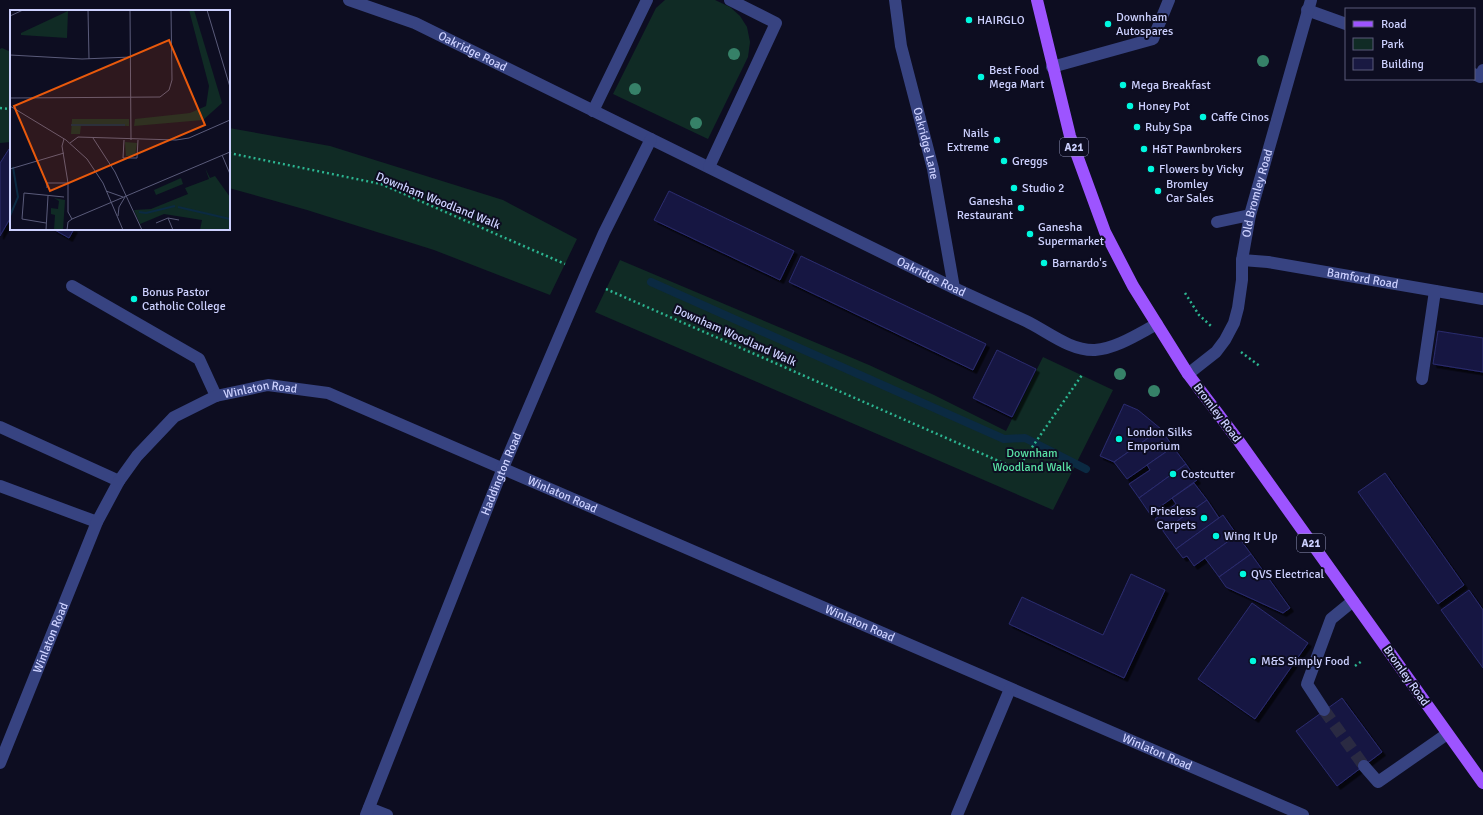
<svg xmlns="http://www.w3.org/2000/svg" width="1483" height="815" font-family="Signika,sans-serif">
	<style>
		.green { fill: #102b25 }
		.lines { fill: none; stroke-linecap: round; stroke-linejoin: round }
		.stream { stroke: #0b2a42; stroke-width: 8 }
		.building { fill: #191942; stroke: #2a2b6f; filter: url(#shadow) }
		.minor-tunnel { stroke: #2a2a42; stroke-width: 12; stroke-dasharray: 12 6; stroke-linecap: butt }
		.path { stroke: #2cb490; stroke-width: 2.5; stroke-dasharray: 2 3; stroke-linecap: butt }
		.minor { stroke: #374381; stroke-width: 12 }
		.major { stroke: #9d54ff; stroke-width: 12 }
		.tree { fill: #368168 }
		.poi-dot { fill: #00f8df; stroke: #0d0d21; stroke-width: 1.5 }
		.labels { text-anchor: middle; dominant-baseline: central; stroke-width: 4; stroke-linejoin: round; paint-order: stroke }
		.shield { fill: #0d0d21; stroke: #9396bc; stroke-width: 1 }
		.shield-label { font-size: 11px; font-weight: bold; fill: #cdd1ff }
		.poi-label { font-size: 12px; fill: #cdd1ff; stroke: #0d0d21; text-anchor: start }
		.street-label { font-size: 12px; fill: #cdd1ff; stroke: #0d0d21 }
		.park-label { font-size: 12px; fill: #58e0a3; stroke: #0d0d21 }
		.inset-river { fill: none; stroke: #0b2a42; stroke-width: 2 }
		.inset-road { fill: none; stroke: #5a5b7a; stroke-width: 1 }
		.view { fill: #e8590c; fill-opacity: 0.15; stroke: #e8590c; stroke-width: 2 }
		.inset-edge { fill: none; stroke: #cdd1ff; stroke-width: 2 }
	</style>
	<defs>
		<filter id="shadow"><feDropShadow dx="3.5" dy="3.5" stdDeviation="0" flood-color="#0009"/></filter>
	</defs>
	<rect width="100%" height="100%" fill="#0d0d21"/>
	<!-- green -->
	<g class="green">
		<polygon points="665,0 715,0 730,7 740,16 747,27 750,42 748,57 708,139 613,94 656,8"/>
		<polygon points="2,48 11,52 11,142 0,143 0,49"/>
		<polygon points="229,128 330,146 503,200 577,239 550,295 434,250 307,210 229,188"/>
		<polygon points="620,260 869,365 934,395 1006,431 1043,357 1113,390 1053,510 595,312"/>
	</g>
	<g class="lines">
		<!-- stream -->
		<polyline class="stream" points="651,282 1004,439 1025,438 1086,469"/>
	</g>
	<!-- building -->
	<g class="building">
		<polygon points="9,149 11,150 11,217 0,236 0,163"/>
		<polygon points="669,191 794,251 780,280 654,220"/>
		<polygon points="53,229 74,229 69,238"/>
		<polygon points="801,256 986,344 973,370 789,282"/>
		<polygon points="1438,331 1483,338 1483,372 1433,364"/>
		<polygon points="997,350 1036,369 1012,417 973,398"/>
		<polygon points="1124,404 1138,410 1161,429 1114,462 1100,456"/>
		<polygon points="1161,429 1173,447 1127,479 1114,462"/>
		<polygon points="1173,447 1186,464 1139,498 1129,484 1150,470 1147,465"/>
		<polygon points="1186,464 1197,480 1150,514 1139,498"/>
		<polygon points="1385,473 1464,585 1438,604 1358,492"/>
		<polygon points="1194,483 1207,500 1163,531 1155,519 1176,504 1172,498"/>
		<polygon points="1207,500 1219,518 1176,549 1163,531"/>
		<polygon points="1223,515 1237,535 1194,566 1187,556 1183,558 1176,549"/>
		<polygon points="1237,535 1251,554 1219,577 1205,558"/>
		<polygon points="1251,554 1290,608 1283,613 1226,587 1219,577"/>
		<polygon points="1131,574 1165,590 1124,678 1009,624 1022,597 1103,635"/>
		<polygon points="1469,590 1483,610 1483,668 1441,610"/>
		<polygon points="1252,603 1308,643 1255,719 1198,679"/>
		<polygon points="1342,698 1382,752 1337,786 1296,731"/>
	</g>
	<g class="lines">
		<!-- minor-tunnel -->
		<polyline class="minor-tunnel" points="1324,710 1364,766"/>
		<!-- path -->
		<g class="path">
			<polyline points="0,108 11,109"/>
			<polyline points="229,153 381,184 565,264"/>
			<polyline points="606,289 1017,469 1082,375"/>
			<polyline points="1185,293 1199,315 1211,326"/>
			<polyline points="1241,352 1261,367"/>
			<polyline points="1355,666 1362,661"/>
		</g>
		<!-- minor -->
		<g class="minor">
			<path id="s1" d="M349,0l66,23 539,265c24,11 48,22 72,33 21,10 44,30 69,29 22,-2 43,-16 62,-26"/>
			<path id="s2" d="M895,0l6,46 32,123 21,119"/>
			<polyline points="1307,10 1346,24"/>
			<polyline points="1052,67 1153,39 1169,0"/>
			<polyline points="1474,74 1480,77 1483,70"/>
			<polyline points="593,111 647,0"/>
			<polyline points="709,167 776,23 730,0"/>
			<polyline points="1217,222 1250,215"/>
			<path id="s3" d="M1242,260l26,2 215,37"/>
			<polyline points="72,286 199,359 216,396"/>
			<path id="s4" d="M1188,374l28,-22 9,-12 9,-17 4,-15 4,-28v-20l8,-45 61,-215"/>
			<polyline points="1422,379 1435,291"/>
			<polyline points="0,427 119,481"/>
			<polyline points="0,486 97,522"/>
			<polyline points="1324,710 1307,684 1331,619 1353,601"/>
			<path id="s5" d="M0,763l97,-241 22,-41 18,-25 37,-39 42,-21 52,-11 60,8 975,422"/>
			<polyline points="1364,766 1378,782 1447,734"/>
			<polyline points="369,808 387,815"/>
			<path id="s6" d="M366,815l137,-347 82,-192 19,-43 47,-94"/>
			<polyline points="957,815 1010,689"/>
		</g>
		<!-- major -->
		<polyline class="major" points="1037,0 1070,136 1105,232 1133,286 1188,374 1238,440 1483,783"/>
	</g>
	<!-- trees -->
	<g class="tree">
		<circle cx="734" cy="54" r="6"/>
		<circle cx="1263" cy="61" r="6"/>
		<circle cx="635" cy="89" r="6"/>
		<circle cx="696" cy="123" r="6"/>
		<circle cx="1120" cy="374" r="6"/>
		<circle cx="1154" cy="391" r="6"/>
	</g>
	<!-- markers -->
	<g class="poi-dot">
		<circle cx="969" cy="20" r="4"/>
		<circle cx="1108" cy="24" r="4"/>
		<circle cx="981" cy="77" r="4"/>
		<circle cx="1123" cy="85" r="4"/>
		<circle cx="1130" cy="106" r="4"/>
		<circle cx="1203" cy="117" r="4"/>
		<circle cx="1137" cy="127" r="4"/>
		<circle cx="997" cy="140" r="4"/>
		<circle cx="1144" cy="149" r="4"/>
		<circle cx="1004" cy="161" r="4"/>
		<circle cx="1151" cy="169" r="4"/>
		<circle cx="1014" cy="188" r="4"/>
		<circle cx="1158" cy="191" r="4"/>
		<circle cx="1021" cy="208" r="4"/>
		<circle cx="1030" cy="234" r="4"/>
		<circle cx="1044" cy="263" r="4"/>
		<circle cx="134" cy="299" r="4"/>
		<circle cx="1119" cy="439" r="4"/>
		<circle cx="1173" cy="474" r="4"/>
		<circle cx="1204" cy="518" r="4"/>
		<circle cx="1216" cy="536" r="4"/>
		<circle cx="1243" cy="574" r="4"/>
		<circle cx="1253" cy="661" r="4"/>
	</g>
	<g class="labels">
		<!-- shield labels -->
		<g class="shield">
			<rect x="1060" y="138" width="28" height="18" rx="3"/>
			<rect x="1297" y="534" width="28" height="18" rx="3"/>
		</g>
		<g class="shield-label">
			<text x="1074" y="147">A21</text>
			<text x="1311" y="543">A21</text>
		</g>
		<!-- poi labels -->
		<g class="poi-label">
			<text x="1116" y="17">Downham<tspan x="1116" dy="14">Autospares</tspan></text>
			<text x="977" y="20">HAIRGLO</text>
			<text x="989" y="70">Best Food<tspan x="989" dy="14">Mega Mart</tspan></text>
			<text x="1131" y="85">Mega Breakfast</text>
			<text x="1138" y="106">Honey Pot</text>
			<text x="1211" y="117">Caffe Cinos</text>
			<text x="1145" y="127">Ruby Spa</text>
			<text x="989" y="133" text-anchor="end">Nails<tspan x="989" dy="14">Extreme</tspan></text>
			<text x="1152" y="149">H&amp;T Pawnbrokers</text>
			<text x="1012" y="161">Greggs</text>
			<text x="1159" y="169">Flowers by Vicky</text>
			<text x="1166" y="184">Bromley<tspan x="1166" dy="14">Car Sales</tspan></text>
			<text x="1022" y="188">Studio 2</text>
			<text x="1013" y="201" text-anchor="end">Ganesha<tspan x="1013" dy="14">Restaurant</tspan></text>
			<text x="1038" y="227">Ganesha<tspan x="1038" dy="14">Supermarket</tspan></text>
			<text x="1052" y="263">Barnardo's</text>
			<text x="142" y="292">Bonus Pastor<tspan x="142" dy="14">Catholic College</tspan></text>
			<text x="1127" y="432">London Silks<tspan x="1127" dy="14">Emporium</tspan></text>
			<text x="1181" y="474">Costcutter</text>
			<text x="1196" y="511" text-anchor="end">Priceless<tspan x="1196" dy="14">Carpets</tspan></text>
			<text x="1224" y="536">Wing It Up</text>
			<text x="1251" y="574">QVS Electrical</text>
			<text x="1261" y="661">M&amp;S Simply Food</text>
		</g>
		<!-- street labels -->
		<g class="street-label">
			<text stroke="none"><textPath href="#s1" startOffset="134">Oakridge Road</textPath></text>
			<text stroke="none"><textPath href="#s2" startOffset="147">Oakridge Lane</textPath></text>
			<text stroke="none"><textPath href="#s4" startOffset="202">Old Bromley Road</textPath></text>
			<text transform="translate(438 201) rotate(22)">Downham Woodland Walk</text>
			<text stroke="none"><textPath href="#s1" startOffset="645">Oakridge Road</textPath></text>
			<text stroke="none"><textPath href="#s3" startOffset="122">Bamford Road</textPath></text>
			<text transform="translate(735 336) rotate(24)">Downham Woodland Walk</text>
			<text stroke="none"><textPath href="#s5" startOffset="483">Winlaton Road</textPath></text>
			<text transform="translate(1217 413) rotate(53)">Bromley Road</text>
			<text stroke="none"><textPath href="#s6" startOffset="367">Haddington Road</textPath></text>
			<text stroke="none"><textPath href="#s5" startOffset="807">Winlaton Road</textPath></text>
			<text stroke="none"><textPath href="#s5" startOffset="1131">Winlaton Road</textPath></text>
			<text stroke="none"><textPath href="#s5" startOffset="135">Winlaton Road</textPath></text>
			<text transform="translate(1406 676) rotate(55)">Bromley Road</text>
			<text stroke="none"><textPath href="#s5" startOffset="1455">Winlaton Road</textPath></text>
		</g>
		<!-- park labels -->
		<g class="park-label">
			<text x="1032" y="453">Downham<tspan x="1032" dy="14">Woodland Walk</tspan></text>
		</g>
	</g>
	<!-- overview -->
	<g transform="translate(10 10)">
		<rect width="220" height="220" fill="#0d0d21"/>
		<path d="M179,0h5l28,93 -19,17 -69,6 1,-7 55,-6 16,-7 3,-20zM58,1l-1,27 -46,-3v-2zM62,109h57v7l-48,-1 -1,9h-9zM115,132l12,1 -2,13h-9zM195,158l5,10 5,-2 15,21v33h-30l2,-10 -38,-6 -24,10 -6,-14 17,-1 37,-15 -3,-6 24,-9zM171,168l2,6 -27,11 -2,-5zM44,188l11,2 -2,30h-9l1,-15 -4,-1v-6l7,1 1,-8z" fill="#102b25"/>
		<path class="inset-river" d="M61,115h54M168,197l52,12M129,202l7,1 29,-7M0,206l8,-19 -5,-30"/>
		<path class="inset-road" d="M78,0l1,49M120,0l1,130M197,0l23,77M0,6l13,-6M0,45l72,4 49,-2M0,88l150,-1 9,-7 3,-10 -1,-70M0,96l56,34 21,19 16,24 20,47M83,128l22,34 27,58M54,129l-2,7 6,37v29l4,7M114,130l-1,18h14l1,-18M60,133l8,-6 98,3 13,-2 41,-18M212,145l8,19M0,159l54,-16M37,178v-5h21M96,181l17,6M108,206l1,-9 6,-10M158,208l5,12M36,213l-24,-4 2,-26 40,4M146,213l12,-5 11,2M36,220l2,-34M57,220l1,-8 4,-3 158,-67"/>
		<path class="view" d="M159,30l36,85 -155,66 -36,-85z"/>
		<rect width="220" height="220" class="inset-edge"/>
	</g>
	<!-- legend -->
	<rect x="1345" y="8" width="130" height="72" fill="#0d0d21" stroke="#5a5b7a"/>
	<rect x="1353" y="21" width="20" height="6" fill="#9d54ff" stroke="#5a5b7a"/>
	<text x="1381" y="28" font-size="12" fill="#cdd1ff">Road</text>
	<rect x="1353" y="38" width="20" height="12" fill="#102b25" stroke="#5a5b7a"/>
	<text x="1381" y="48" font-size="12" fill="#cdd1ff">Park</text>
	<rect x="1353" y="58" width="20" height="12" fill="#191942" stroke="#5a5b7a"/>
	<text x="1381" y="68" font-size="12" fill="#cdd1ff">Building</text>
</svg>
